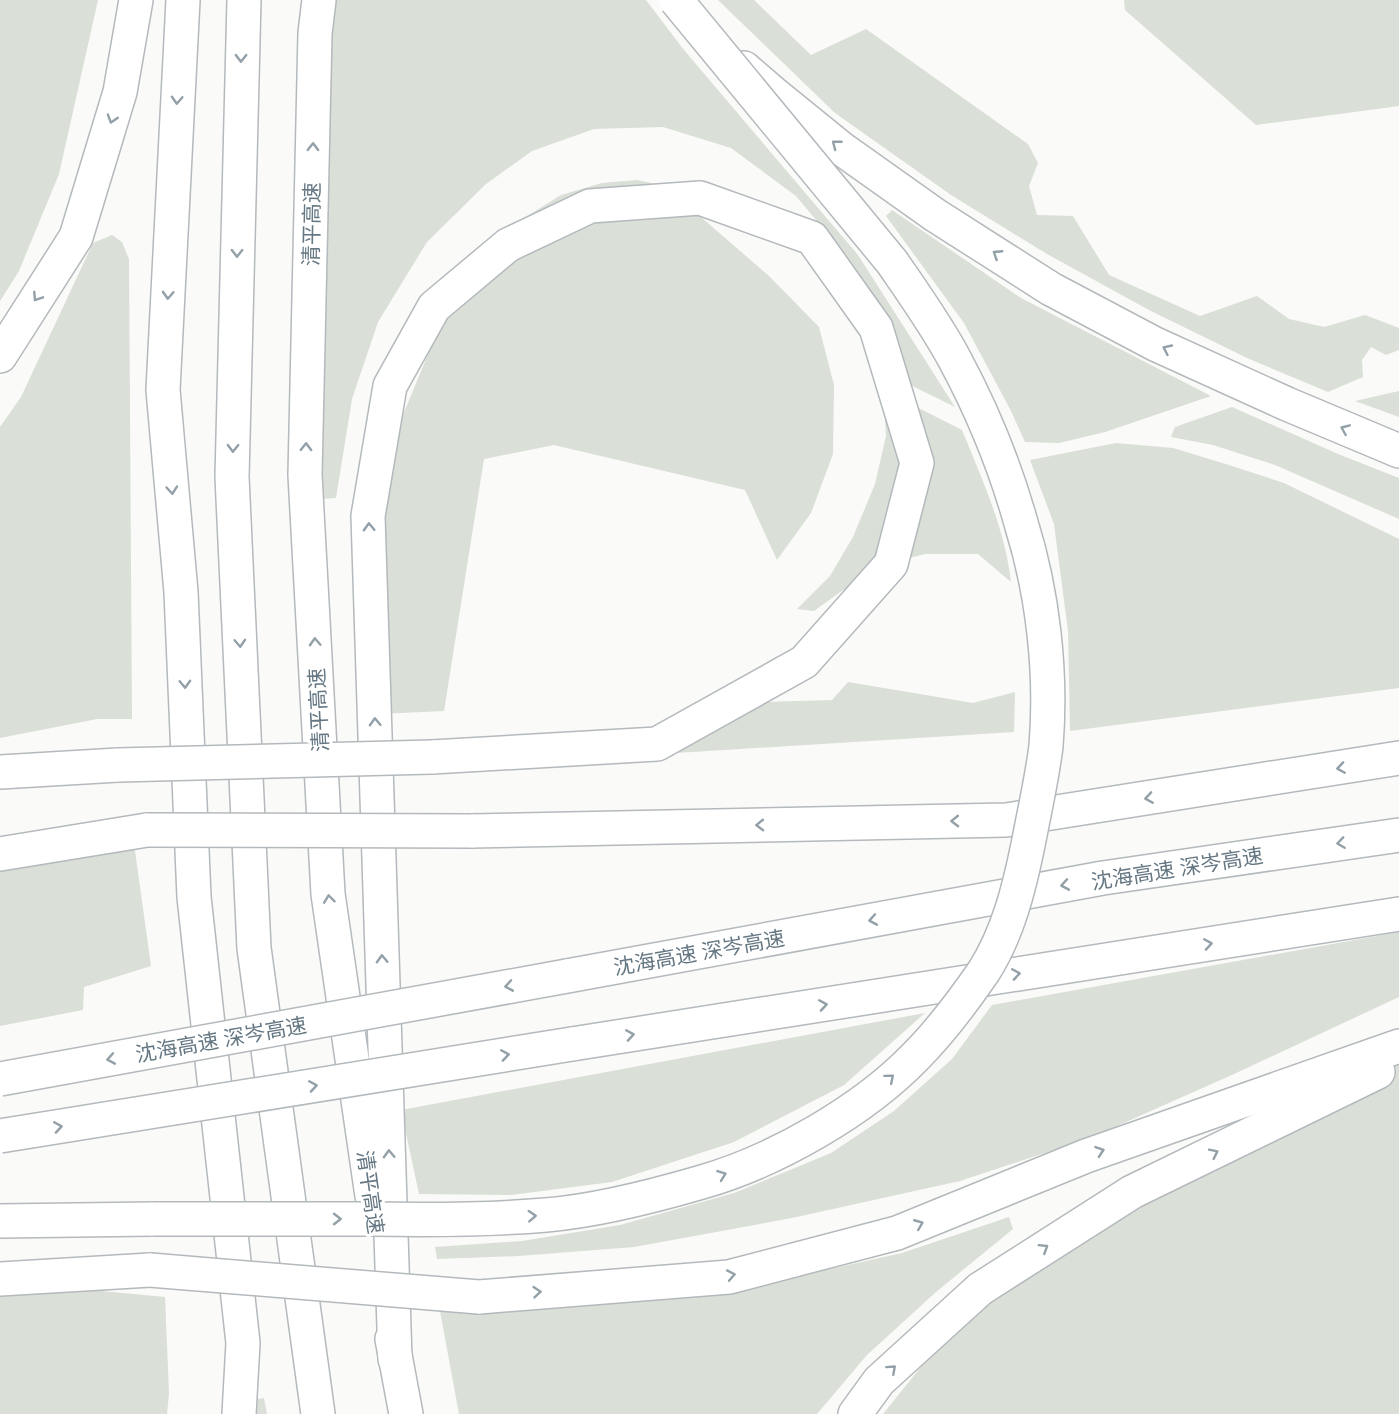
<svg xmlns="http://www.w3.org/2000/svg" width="1399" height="1414" font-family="'Open Sans','Noto Sans SC',sans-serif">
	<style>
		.green { fill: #dadfd7 }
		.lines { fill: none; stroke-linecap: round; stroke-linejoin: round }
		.highway-casing { stroke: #b4b9bd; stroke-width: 36 }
		.highway { stroke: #fff; stroke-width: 33 }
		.highway-bridge-casing { stroke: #b4b9bd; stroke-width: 36; stroke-linecap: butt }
		.highway-bridge { stroke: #fff; stroke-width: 33 }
		.oneway { stroke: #93a0a8 }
		.labels { text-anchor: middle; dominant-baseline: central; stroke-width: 6; stroke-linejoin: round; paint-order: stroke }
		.street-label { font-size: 21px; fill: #657783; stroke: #fff }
	</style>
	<rect width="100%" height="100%" fill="#fafaf8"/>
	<!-- green -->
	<g class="green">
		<polygon points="0,0 98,0 59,174 19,271 0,301"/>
		<polygon points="309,0 646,0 684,50 858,255 955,407 884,372 866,305 842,251 796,196 731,148 663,127 594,129 532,151 486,184 427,242 378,322 352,399 336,498 319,499"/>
		<polygon points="718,0 754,0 811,55 866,29 1028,144 1038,163 1029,186 1037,215 1073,216 1109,275 1200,316 1257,296 1289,319 1324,327 1365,315 1399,328 1399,350 1386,355 1371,347 1362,360 1363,377 1328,392 1247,358 1149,310 1047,254 951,195 835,113"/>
		<polygon points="1124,0 1399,0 1399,106 1256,125 1125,10"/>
		<polygon points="637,180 665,186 769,276 819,327 834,385 833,454 811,513 777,560 745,490 554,445 484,459 444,711 380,714 378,520 398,427 438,330 491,249 524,218 561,195 602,183"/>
		<polygon points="892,210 1021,298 1211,396 1105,432 1059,443 1025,442 1011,411 964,323 886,216"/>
		<polygon points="112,235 122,242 129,259 132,719 97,719 0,738 0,427 21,397 93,243"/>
		<path d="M883,390l79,40c20,49 43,99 49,152l-33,-28h-53l-50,13 -61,44 -17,-2 33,-33 23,-39 22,-53 11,-48z"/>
		<polygon points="1399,391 1399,417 1355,401"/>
		<polygon points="1232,407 1338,454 1399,478 1399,519 1275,465 1213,445 1171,437 1175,427"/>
		<polygon points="1116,443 1173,448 1229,465 1284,483 1399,539 1399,688 1070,731 1068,631 1054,524 1030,460"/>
		<polygon points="848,682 973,703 1015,692 1014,732 676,753 761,702 832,700"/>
		<polygon points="131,822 151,966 84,987 83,1010 0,1026 0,846"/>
		<polygon points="1399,932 1399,997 1234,1074 1090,1138 960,1181 792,1218 634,1247 519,1256 437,1259 435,1247 522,1241 620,1225 734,1193 831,1153 894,1111 952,1059 992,1005"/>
		<polygon points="925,1013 844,1085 734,1142 612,1182 511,1195 419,1194 401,1110"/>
		<polygon points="1399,1057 1399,1414 883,1414 946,1336 1092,1227"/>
		<polygon points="1009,1217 1013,1229 936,1292 867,1355 817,1414 459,1414 440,1311 600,1303 758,1285 902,1253"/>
		<polygon points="29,1284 165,1297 169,1393 167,1414 0,1414 0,1287"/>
		<polygon points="264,1398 267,1414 234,1414 235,1402"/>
	</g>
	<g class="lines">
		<defs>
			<g id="highway">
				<polyline points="183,0 163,390 181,592 194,897 243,1343 239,1414"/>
				<polyline points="244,0 232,477 254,948 318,1414"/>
				<polyline points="319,0 315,33 305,475 328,894 372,1196"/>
				<polyline points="744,68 773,93 842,149 935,215 1051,289 1155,344 1287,404 1399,451"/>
				<polyline points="0,356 76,237 120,92 136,0"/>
				<polyline points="0,772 118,765"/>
				<polyline points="471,831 1006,820 1399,758"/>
				<polyline points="0,854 147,830"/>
				<polyline points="567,976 1103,878 1399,835"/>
				<polyline points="572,1044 1399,914"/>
				<polyline points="0,1221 153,1219"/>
				<polyline points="0,1279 150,1270"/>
				<polyline points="479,1297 729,1277 897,1233 1086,1156 1399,1046"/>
				<polyline points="392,1339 406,1414"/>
				<polyline points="395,1359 368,516 390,386 434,307 508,245 590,206 700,198 812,238 876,328 917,463 891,564 804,662 657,744 432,757"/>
				<polyline points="855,1414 879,1381 980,1289 1132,1192 1378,1072"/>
			</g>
		</defs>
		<!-- highway casing -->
		<use href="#highway" class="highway-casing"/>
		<!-- highway -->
		<use href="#highway" class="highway"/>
		<defs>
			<g id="highway-bridge">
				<polyline points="118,765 432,757"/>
				<polyline points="147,830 471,831"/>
				<polyline points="0,1079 567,976"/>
				<polyline points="0,1136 572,1044"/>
				<path d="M153,1219c72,0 145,0 217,0 59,1 118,1 176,-4 50,-4 108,-19 156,-33 73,-21 161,-71 214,-126 25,-25 48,-56 68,-85 24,-38 35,-82 44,-126 6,-32 14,-66 18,-99 6,-73 -3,-153 -25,-223 -16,-57 -38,-111 -66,-163 -18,-34 -41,-66 -63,-98l-216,-262"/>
				<polyline points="150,1270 479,1297"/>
			</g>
		</defs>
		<!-- highway-bridge casing -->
		<use href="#highway-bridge" class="highway-bridge-casing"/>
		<!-- highway-bridge -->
		<use href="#highway-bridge" class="highway-bridge"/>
	</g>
	<!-- one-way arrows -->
	<defs><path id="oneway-chevron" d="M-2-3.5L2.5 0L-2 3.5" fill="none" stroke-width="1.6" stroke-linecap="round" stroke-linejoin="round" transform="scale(1.5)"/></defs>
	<g class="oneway">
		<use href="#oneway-chevron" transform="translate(241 58) rotate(91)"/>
		<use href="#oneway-chevron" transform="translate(177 100) rotate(93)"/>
		<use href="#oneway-chevron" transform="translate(112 119) rotate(107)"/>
		<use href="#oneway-chevron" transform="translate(836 144) rotate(-142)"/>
		<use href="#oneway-chevron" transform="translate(313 147) rotate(-89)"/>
		<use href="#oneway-chevron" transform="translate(237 253) rotate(91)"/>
		<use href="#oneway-chevron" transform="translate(997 254) rotate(-147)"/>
		<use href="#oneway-chevron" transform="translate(168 295) rotate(93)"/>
		<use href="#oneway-chevron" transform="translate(37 297) rotate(123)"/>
		<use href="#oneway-chevron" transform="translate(1167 349) rotate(-155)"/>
		<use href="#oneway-chevron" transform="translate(1345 429) rotate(-157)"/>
		<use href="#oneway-chevron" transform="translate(306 447) rotate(-89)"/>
		<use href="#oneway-chevron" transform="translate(233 448) rotate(91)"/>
		<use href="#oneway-chevron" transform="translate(172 490) rotate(85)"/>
		<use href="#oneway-chevron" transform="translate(369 527) rotate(-92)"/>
		<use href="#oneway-chevron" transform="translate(315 642) rotate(-93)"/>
		<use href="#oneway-chevron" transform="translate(240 643) rotate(87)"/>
		<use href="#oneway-chevron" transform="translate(185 684) rotate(88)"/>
		<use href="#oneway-chevron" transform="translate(375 722) rotate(-92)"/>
		<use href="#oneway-chevron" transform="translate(1341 768) rotate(171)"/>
		<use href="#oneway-chevron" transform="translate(1149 798) rotate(171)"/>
		<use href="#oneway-chevron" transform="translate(955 821) rotate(179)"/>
		<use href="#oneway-chevron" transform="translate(760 825) rotate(179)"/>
		<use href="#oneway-chevron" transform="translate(1341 843) rotate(172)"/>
		<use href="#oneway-chevron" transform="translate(1065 885) rotate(170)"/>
		<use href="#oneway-chevron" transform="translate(329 899) rotate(-97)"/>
		<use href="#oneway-chevron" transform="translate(873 920) rotate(170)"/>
		<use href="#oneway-chevron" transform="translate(1208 944) rotate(-9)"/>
		<use href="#oneway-chevron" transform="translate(382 959) rotate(-92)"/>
		<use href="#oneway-chevron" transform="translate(1016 974) rotate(-9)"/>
		<use href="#oneway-chevron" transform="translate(509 986) rotate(170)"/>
		<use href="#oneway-chevron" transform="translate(823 1005) rotate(-9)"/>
		<use href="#oneway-chevron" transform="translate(630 1035) rotate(-9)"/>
		<use href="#oneway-chevron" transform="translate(505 1055) rotate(-9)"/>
		<use href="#oneway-chevron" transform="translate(111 1059) rotate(170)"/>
		<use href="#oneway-chevron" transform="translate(890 1078) rotate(-40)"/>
		<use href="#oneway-chevron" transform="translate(313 1086) rotate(-9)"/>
		<use href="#oneway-chevron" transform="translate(58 1127) rotate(-9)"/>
		<use href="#oneway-chevron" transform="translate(1100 1151) rotate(-19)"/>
		<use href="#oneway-chevron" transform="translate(1214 1153) rotate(-26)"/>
		<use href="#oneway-chevron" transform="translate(389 1154) rotate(-92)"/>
		<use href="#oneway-chevron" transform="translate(722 1175) rotate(-20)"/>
		<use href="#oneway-chevron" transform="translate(532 1216) rotate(-3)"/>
		<use href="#oneway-chevron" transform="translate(337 1219)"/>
		<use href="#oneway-chevron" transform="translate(919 1224) rotate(-22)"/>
		<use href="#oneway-chevron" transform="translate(1044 1248) rotate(-32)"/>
		<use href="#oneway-chevron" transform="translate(731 1275) rotate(-11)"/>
		<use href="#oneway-chevron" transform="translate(537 1292) rotate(-5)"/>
		<use href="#oneway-chevron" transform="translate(892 1369) rotate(-42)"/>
	</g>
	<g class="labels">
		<!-- street labels -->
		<g class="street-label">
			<text transform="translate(311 224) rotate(-89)">清平高速</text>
			<text transform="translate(318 710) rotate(-93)">清平高速</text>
			<text transform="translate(1177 868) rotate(-9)">沈海高速 深岑高速</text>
			<text transform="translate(699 952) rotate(-10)">沈海高速 深岑高速</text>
			<text transform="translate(221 1039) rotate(-10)">沈海高速 深岑高速</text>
			<text transform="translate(371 1192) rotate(82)">清平高速</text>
		</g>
	</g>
</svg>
